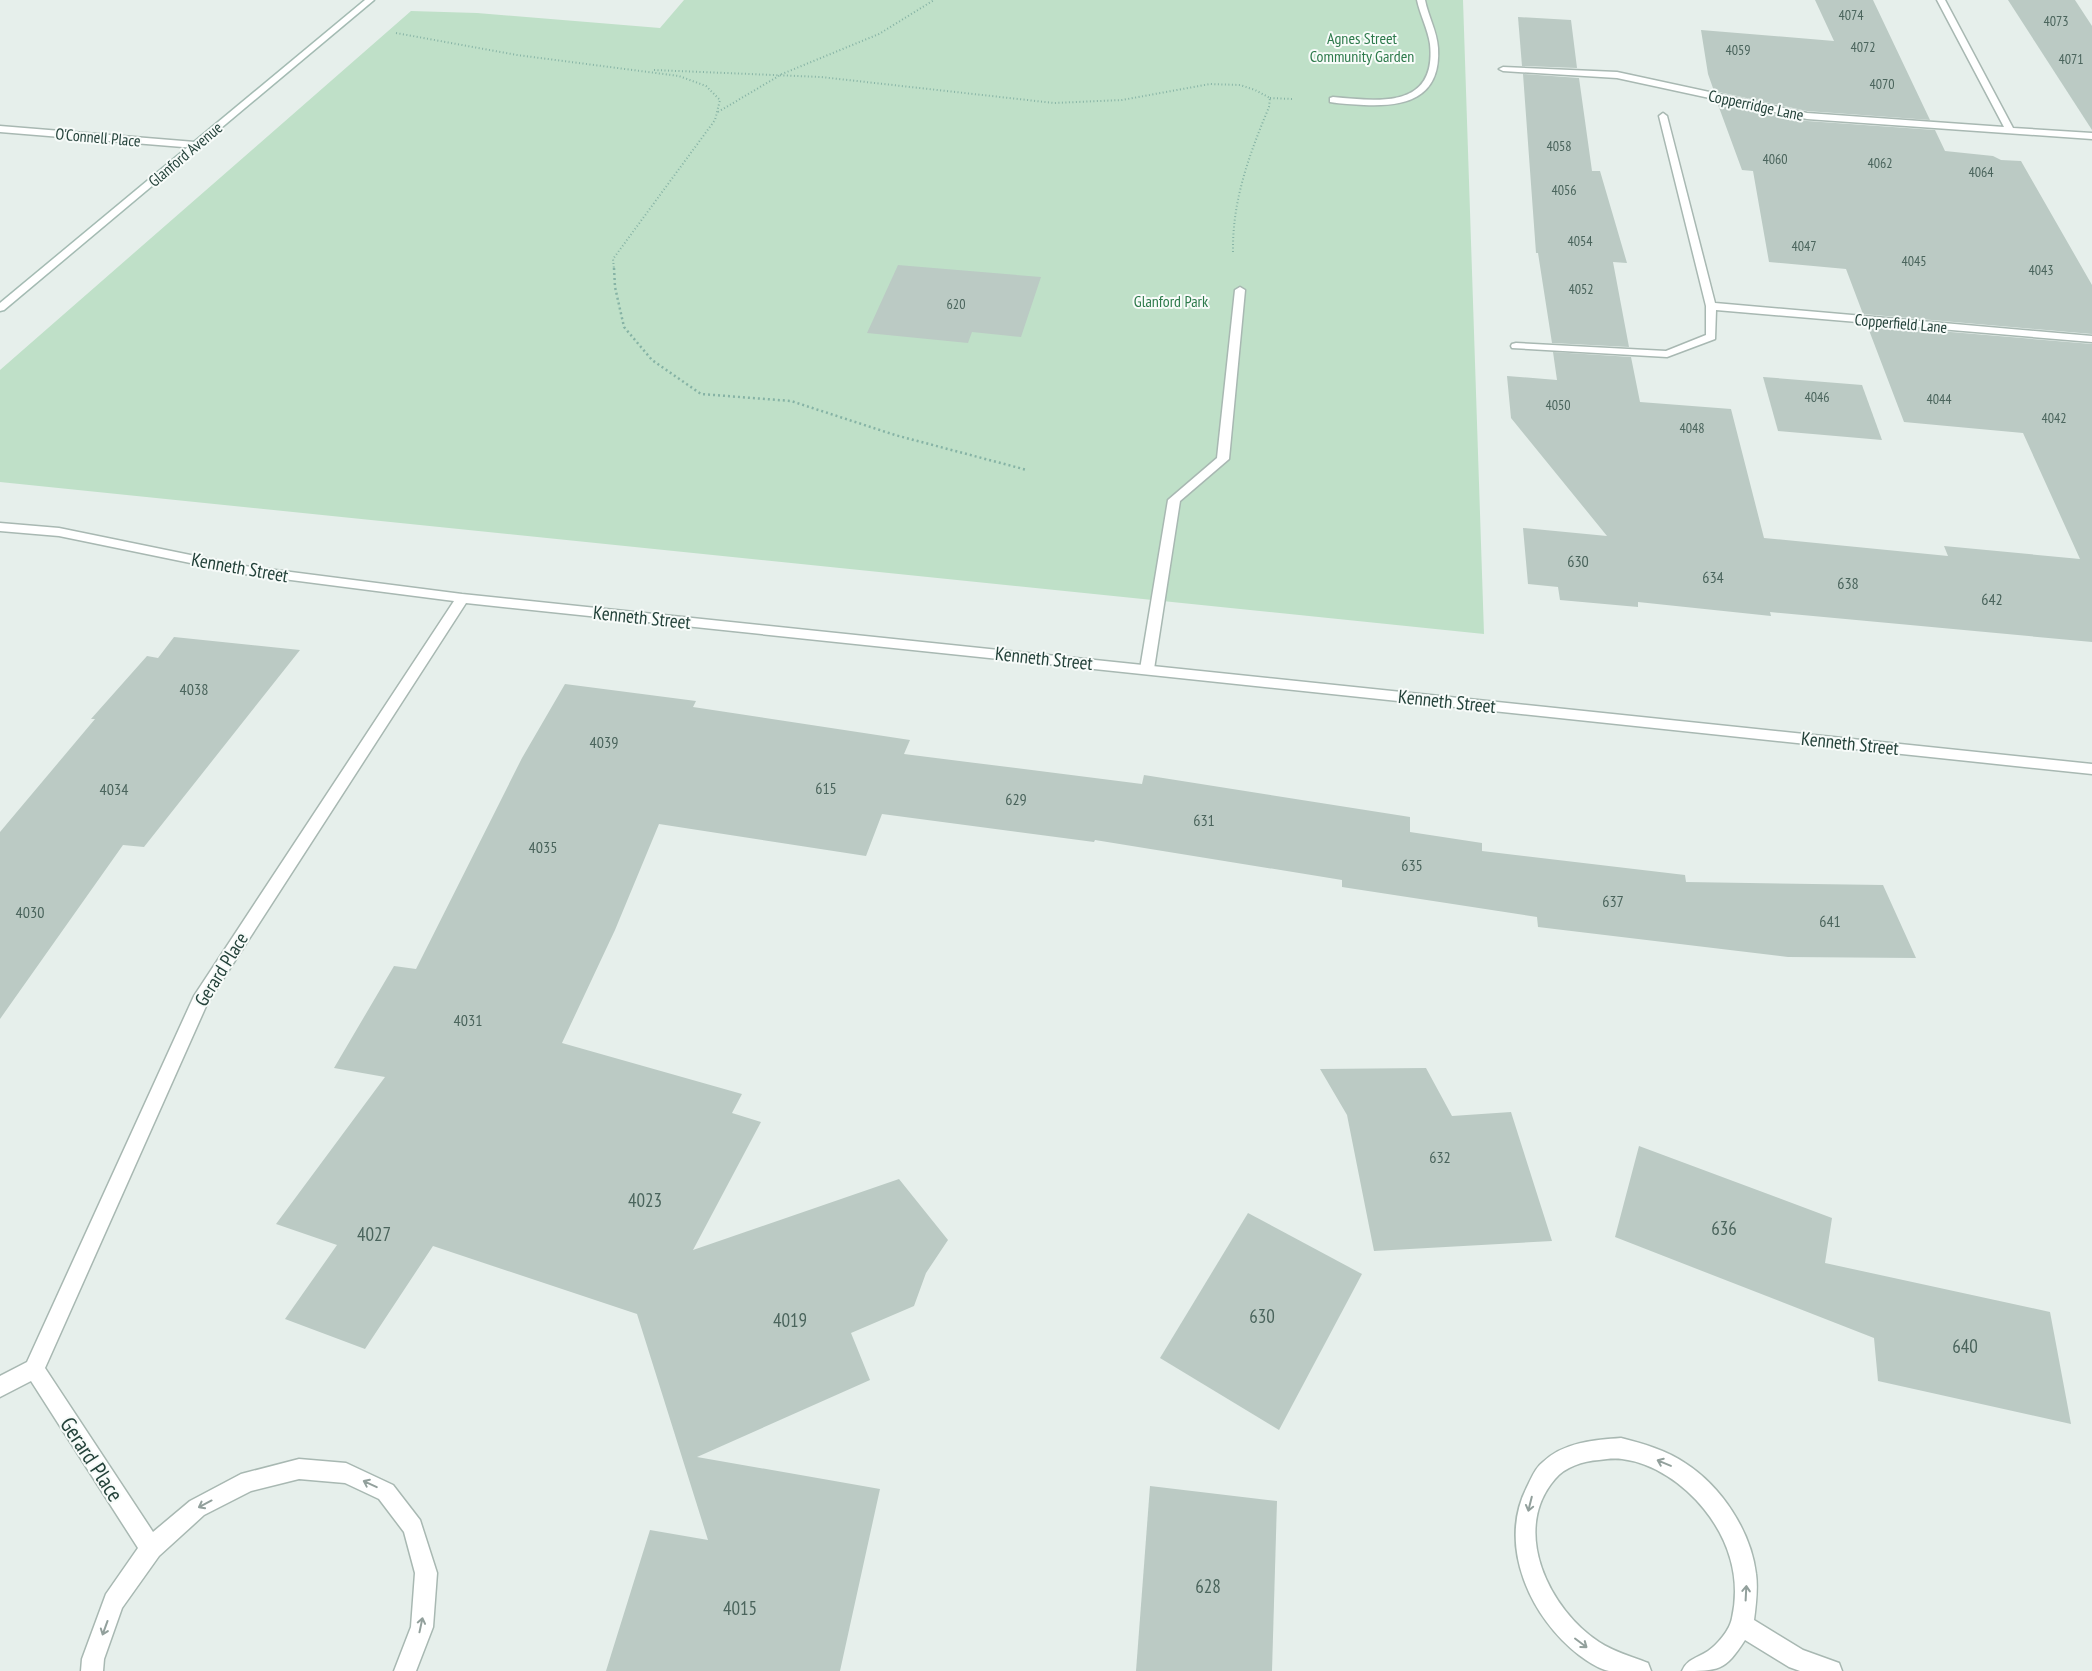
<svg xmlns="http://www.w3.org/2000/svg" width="2092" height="1671" font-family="'PT Sans Narrow',sans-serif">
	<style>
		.green { fill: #bfe0c8 }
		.building { fill: #bbcac4 }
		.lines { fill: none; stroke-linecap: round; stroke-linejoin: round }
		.service-casing { stroke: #a8b8b2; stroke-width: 3 }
		.minor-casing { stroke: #a8b8b2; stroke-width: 3 }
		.secondary-casing { stroke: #a4bbb3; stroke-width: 3 }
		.path-far1 { stroke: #86b3a5; stroke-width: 2; stroke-dasharray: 1 2.5; stroke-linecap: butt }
		.path { stroke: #86b3a5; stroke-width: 2.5; stroke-dasharray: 2 3; stroke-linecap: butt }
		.service { fill: #fff; fill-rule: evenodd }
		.minor { fill: #fff; fill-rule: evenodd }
		.secondary { fill: #fff; fill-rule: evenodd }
		.oneway { stroke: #92a09c }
		.labels { text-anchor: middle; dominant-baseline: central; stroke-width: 4; stroke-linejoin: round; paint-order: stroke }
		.far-number-label { font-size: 14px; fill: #4a645c }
		.far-park-label { font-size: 16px; fill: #2d7a4b; stroke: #f7fbf9 }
		.far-street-label { font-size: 16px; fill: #24423a; stroke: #f7fbf9 }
		.number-label { font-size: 16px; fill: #4a645c }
		.street-label { font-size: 19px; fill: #24423a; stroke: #f7fbf9 }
		.near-number-label { font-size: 19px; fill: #4a645c }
		.near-street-label { font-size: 22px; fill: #24423a; stroke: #f7fbf9 }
	</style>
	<rect width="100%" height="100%" fill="#e6efeb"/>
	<!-- green -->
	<polygon class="green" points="684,0 1463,0 1484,634 0,482 0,370 411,11 477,13 660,28"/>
	<!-- building -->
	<g class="building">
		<polygon points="1815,0 1873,0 1930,120 1807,111 1714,91 1708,74 1701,30 1834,41"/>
		<polygon points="2008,0 2075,0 2092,26 2092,130"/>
		<polygon points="1518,17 1571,20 1577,68 1522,66"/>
		<polygon points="1523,74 1579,78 1592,171 1600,171 1627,263 1613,262 1629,347 1552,343 1538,253 1536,253"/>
		<polygon points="1717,102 1807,121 1935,130 1945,151 1993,156 2001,160 2021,161 2092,285 2092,334 1863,314 1846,269 1769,262 1753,171 1742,170"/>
		<polygon points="898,265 1041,277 1021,337 972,332 968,343 867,333"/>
		<polygon points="1867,325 2092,344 2092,642 1770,612 1771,616 1638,602 1638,607 1560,600 1558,587 1528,584 1523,528 1607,536 1511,418 1507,376 1557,380 1553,352 1631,357 1640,402 1731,409 1764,538 1948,556 1944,546 2080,559 2023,433 1904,422"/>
		<polygon points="1763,377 1862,385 1882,440 1778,431"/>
		<polygon points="174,637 300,650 144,847 123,845 0,1019 0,832 95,719 91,719 147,656 158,658"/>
		<polygon points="565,684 696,701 693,707 910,740 904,754 1142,784 1144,775 1410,817 1410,832 1482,843 1482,851 1685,875 1686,882 1883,885 1916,958 1788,957 1538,927 1537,917 1342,887 1342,880 1095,840 1094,842 882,814 866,856 659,824 615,930 562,1043 742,1094 732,1113 761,1122 693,1250 899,1179 948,1240 926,1273 914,1306 851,1333 870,1380 697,1457 880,1489 840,1671 606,1671 650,1530 708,1540 637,1314 433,1246 365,1349 285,1319 337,1245 276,1224 385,1077 334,1068 394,966 416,969 522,758"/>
		<polygon points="1426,1068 1452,1116 1511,1112 1552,1241 1374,1251 1347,1115 1320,1069"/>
		<polygon points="1639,1146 1832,1218 1825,1263 2050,1312 2071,1424 1878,1381 1874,1338 1615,1237"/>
		<polygon points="1248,1213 1362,1274 1279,1430 1160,1358"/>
		<polygon points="1150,1486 1277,1501 1272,1671 1136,1671"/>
	</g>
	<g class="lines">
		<defs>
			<g id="service">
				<path d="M1417,0h8c3,16 12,31 13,48 3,50 -32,59 -74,57 -11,-1 -23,-1 -34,-3v-4l3,-1c44,4 104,13 97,-53 -2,-15 -10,-29 -13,-44z"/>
				<polygon points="1240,287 1245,290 1229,459 1180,501 1154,669 1152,672 1142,672 1140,669 1168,500 1217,458 1235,290"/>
			</g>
			<g id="minor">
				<polygon points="1937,0 1945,0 2013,128 2092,133 2092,139 1807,119 1617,78 1503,71 1499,69 1503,67 1617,72 1807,113 2004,127"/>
				<polygon points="1663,113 1667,116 1715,303 2092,336 2092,342 1716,310 1715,339 1667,357 1512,348 1511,346 1512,344 1516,343 1666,351 1706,335 1706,306 1659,116"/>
				<polygon points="0,126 195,142 199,145 195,148 0,132"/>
				<polygon points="0,523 59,528 244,566 462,594 2092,764 2092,774 466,603 207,1004 45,1368 153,1532 190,1501 241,1474 299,1459 346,1463 393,1485 420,1520 437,1573 433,1627 416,1671 394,1671 411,1627 415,1573 404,1532 379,1499 345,1483 299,1479 251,1491 204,1515 159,1556 122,1608 104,1659 103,1671 81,1671 82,1659 106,1594 138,1548 31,1381 0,1397 0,1376 27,1362 194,996 454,601 244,574 59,536 0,531"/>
				<path d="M1621,1438c23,6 45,12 64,25 36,23 66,68 71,111 2,14 0,31 -2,46l49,30 36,13 3,8h-42l-11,-4 -44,-27c-20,31 -26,31 -63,31 5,-12 15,-13 26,-20 9,-6 22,-21 24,-33 9,-40 -3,-78 -28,-109 -20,-25 -50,-46 -82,-50 -8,-1 -16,0 -23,1 -16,1 -34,7 -44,19 -45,52 -5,131 44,163 15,10 32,14 49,21l3,8c-13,0 -29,0 -42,0 -10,-2 -22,-10 -30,-16 -48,-37 -82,-109 -52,-168 4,-8 8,-19 16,-25 21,-20 51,-22 78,-24z"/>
			</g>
			<polygon id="secondary" points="365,0 374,0 4,310 0,311 0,303"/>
		</defs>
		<!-- service casing -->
		<use href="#service" class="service-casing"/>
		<!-- minor casing -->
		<use href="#minor" class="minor-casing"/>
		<!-- secondary casing -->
		<use href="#secondary" class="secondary-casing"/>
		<!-- path-far1 -->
		<g class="path-far1">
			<polyline points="396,33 517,55 679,76 706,86 720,100 715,120 613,259 614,269"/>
			<path d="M654,70l167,7 233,26 68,-3 88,-16 30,1 15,5 15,8 -1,9c-20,48 -37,94 -36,146"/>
			<polyline points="1270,98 1292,99"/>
			<polyline points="718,112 782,74 879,34 934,0"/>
		</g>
		<!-- path -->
		<polyline class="path" points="614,268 615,287 624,327 652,360 701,394 791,401 895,435 1027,470"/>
		<!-- service -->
		<use href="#service" class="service"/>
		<!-- minor -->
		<use href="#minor" class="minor"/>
		<!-- secondary -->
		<use href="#secondary" class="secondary"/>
	</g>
	<!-- one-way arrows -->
	<defs><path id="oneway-shaft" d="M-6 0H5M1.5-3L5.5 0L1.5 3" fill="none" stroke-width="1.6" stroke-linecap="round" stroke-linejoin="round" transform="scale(1.25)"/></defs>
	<g class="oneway">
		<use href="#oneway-shaft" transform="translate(1664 1463) rotate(-157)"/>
		<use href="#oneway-shaft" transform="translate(370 1484) rotate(-155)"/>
		<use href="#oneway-shaft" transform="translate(205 1504) rotate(152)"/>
		<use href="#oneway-shaft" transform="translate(1530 1504) rotate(104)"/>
		<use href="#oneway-shaft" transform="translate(1746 1593) rotate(-87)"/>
		<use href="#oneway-shaft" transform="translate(421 1625) rotate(-78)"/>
		<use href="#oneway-shaft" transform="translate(105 1628) rotate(110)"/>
		<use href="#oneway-shaft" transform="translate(1581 1643) rotate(37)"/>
	</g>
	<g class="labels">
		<!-- far-number labels -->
		<g class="far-number-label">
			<text x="1851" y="15">4074</text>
			<text x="2056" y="21">4073</text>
			<text x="1863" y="47">4072</text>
			<text x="1738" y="50">4059</text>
			<text x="2071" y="59">4071</text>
			<text x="1882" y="84">4070</text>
			<text x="1559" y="146">4058</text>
			<text x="1775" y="159">4060</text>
			<text x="1880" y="163">4062</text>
			<text x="1981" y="172">4064</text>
			<text x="1564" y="190">4056</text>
			<text x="1580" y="241">4054</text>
			<text x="1804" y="246">4047</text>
			<text x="1914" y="261">4045</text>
			<text x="2041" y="270">4043</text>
			<text x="1581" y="289">4052</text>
			<text x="956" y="304">620</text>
			<text x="1817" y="397">4046</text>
			<text x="1939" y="399">4044</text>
			<text x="1558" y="405">4050</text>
			<text x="2054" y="418">4042</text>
			<text x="1692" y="428">4048</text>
		</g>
		<!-- far-park labels -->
		<g class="far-park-label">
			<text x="1362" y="38">Agnes Street<tspan x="1362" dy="18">Community Garden</tspan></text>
			<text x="1171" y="301">Glanford Park</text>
		</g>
		<!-- far-street labels -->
		<g class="far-street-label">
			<text transform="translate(1756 105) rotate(12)">Copperridge Lane</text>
			<text transform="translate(98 137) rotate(5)">O'Connell Place</text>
			<text transform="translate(185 154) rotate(-40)">Glanford Avenue</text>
			<text transform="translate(1901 323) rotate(5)">Copperfield Lane</text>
		</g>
		<!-- number labels -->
		<g class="number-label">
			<text x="1578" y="561">630</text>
			<text x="1713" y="577">634</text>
			<text x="1848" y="583">638</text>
			<text x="1992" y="599">642</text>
			<text x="194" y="689">4038</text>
			<text x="604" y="742">4039</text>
			<text x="826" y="788">615</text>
			<text x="114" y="789">4034</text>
			<text x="1016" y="799">629</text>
			<text x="1204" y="820">631</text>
			<text x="543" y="847">4035</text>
			<text x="1412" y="865">635</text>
			<text x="1613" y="901">637</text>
			<text x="30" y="912">4030</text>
			<text x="1830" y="921">641</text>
			<text x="468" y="1020">4031</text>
			<text x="1440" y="1157">632</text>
		</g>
		<!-- street labels -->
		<g class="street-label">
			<text transform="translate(240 567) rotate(10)">Kenneth Street</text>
			<text transform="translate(642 617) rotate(6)">Kenneth Street</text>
			<text transform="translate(1044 658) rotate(6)">Kenneth Street</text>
			<text transform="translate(1447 701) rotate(6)">Kenneth Street</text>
			<text transform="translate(1850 743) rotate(6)">Kenneth Street</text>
			<text transform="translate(221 969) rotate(-58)">Gerard Place</text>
		</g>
		<!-- near-number labels -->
		<g class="near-number-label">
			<text x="645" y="1200">4023</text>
			<text x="1724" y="1228">636</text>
			<text x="374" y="1234">4027</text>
			<text x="1262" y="1316">630</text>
			<text x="790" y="1320">4019</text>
			<text x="1965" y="1346">640</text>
			<text x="1208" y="1586">628</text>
			<text x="740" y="1608">4015</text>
		</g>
		<!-- near-street labels -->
		<g class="near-street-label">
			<text transform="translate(92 1459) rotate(57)">Gerard Place</text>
		</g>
	</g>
</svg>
